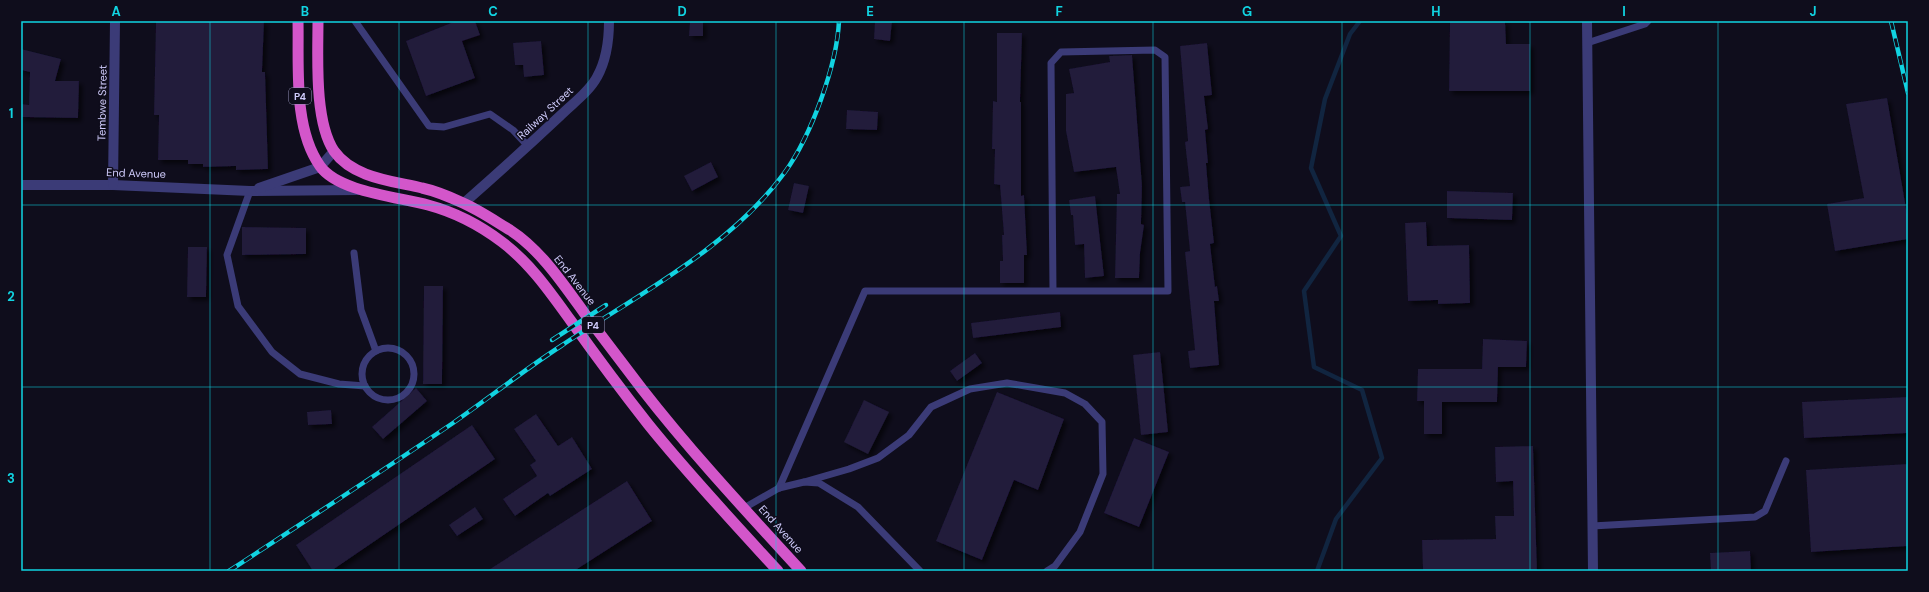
<svg xmlns="http://www.w3.org/2000/svg" width="1929" height="592" font-family="'DM Sans',sans-serif">
	<style>
		.lines { fill: none; stroke-linecap: round; stroke-linejoin: round }
		.stream { stroke: #112540; stroke-width: 4.5 }
		.building { fill: #201a3b; filter: url(#shadow) }
		.service { stroke: #3b3b77; stroke-width: 7 }
		.minor { stroke: #3b3b77; stroke-width: 10 }
		.tertiary { stroke: #3b3b77; stroke-width: 10 }
		.trunk { stroke: #d356ca; stroke-width: 11 }
		.rail-casing { stroke: #11d3e1; stroke-width: 4.5 }
		.rail { stroke: #0f0d1c; stroke-width: 3; stroke-dasharray: 9; stroke-linecap: butt }
		.grid { fill: none; stroke: #11d3e1; stroke-width: 1; stroke-opacity: 0.55 }
		.labels { text-anchor: middle; dominant-baseline: central; stroke-width: 3; stroke-linejoin: round; paint-order: stroke }
		.shield { fill: #0f0d1c; stroke: #9592b8; stroke-width: 1 }
		.shield-label { font-size: 10px; font-weight: bold; fill: #cfcbfb }
		.street-label { font-size: 11px; fill: #cfcbfb; stroke: #0f0d1c }
		.neatline { fill: none; stroke: #11d3e1; stroke-width: 1.5 }
		.grid-label { font-size: 13px; text-anchor: middle; font-weight: bold; fill: #11d3e1 }
	</style>
	<defs>
		<filter id="shadow"><feDropShadow dx="3.5" dy="3.5" stdDeviation="2" flood-color="#0009"/></filter>
	</defs>
	<rect width="100%" height="100%" fill="#0f0d1c"/>
	<g class="lines">
		<!-- stream -->
		<polyline class="stream" points="1317,571 1336,519 1382,458 1362,390 1314,367 1304,291 1341,236 1311,168 1325,99 1350,34 1360,21"/>
	</g>
	<!-- building -->
	<g class="building">
		<polygon points="264,21 262,72 265,72 268,169 236,170 236,166 203,167 203,164 188,164 188,160 158,160 159,115 154,115 156,22"/>
		<polygon points="456,21 475,21 480,35 462,41 475,78 426,96 406,41"/>
		<polygon points="690,21 703,21 703,36 689,36"/>
		<polygon points="875,21 892,21 890,41 874,39"/>
		<polygon points="1450,21 1505,21 1506,44 1530,44 1530,91 1449,91"/>
		<polygon points="997,33 1022,33 1020,102 1021,102 1021,196 1024,195 1027,255 1024,255 1024,283 1000,283 1000,261 1003,261 1002,235 1004,235 1000,185 994,184 995,149 992,149 993,101 997,102"/>
		<polygon points="541,41 544,75 524,77 523,65 515,65 513,43"/>
		<polygon points="1207,43 1212,95 1204,96 1208,129 1205,130 1208,163 1206,163 1209,199 1214,243 1210,244 1215,287 1217,286 1219,301 1214,301 1219,365 1190,368 1188,351 1195,350 1185,252 1190,251 1185,202 1182,202 1180,187 1190,186 1185,142 1188,141 1180,46"/>
		<polygon points="21,49 61,59 55,81 79,81 78,118 21,117 21,104 29,105 30,72 21,70"/>
		<polygon points="1132,55 1142,186 1141,224 1144,225 1140,253 1139,278 1115,278 1117,194 1120,194 1116,167 1074,172 1066,131 1066,94 1074,93 1069,69 1110,62 1109,56"/>
		<polygon points="1887,98 1908,220 1908,239 1835,251 1827,204 1864,198 1846,104"/>
		<polygon points="847,110 878,112 877,130 846,129"/>
		<polygon points="711,162 718,177 692,191 684,176"/>
		<polygon points="794,183 809,186 803,213 788,210"/>
		<polygon points="1447,191 1513,193 1512,220 1447,218"/>
		<polygon points="1095,196 1104,276 1085,278 1084,244 1075,245 1073,215 1071,215 1069,200"/>
		<polygon points="1426,222 1427,246 1469,245 1470,303 1438,304 1438,300 1408,301 1405,223"/>
		<polygon points="242,227 306,228 306,254 242,255"/>
		<polygon points="188,247 207,247 206,297 187,297"/>
		<polygon points="424,286 443,286 442,384 423,384"/>
		<polygon points="1060,312 1061,327 973,338 971,323"/>
		<polygon points="1483,339 1527,341 1526,367 1498,367 1497,402 1442,402 1442,434 1424,434 1424,401 1417,401 1418,369 1482,369"/>
		<polygon points="1160,352 1168,432 1141,435 1133,355"/>
		<polygon points="975,353 982,363 957,381 950,371"/>
		<polygon points="416,388 427,401 383,439 372,427"/>
		<polygon points="997,392 1064,419 1038,490 1014,480 982,560 936,541"/>
		<polygon points="1908,397 1908,433 1804,438 1802,402"/>
		<polygon points="864,400 889,412 868,454 844,442"/>
		<polygon points="331,410 332,424 308,425 307,412"/>
		<polygon points="536,414 558,446 572,437 592,469 550,496 548,493 515,516 503,499 537,476 530,465 536,461 514,429"/>
		<polygon points="472,425 495,459 331,571 313,571 296,545"/>
		<polygon points="1134,438 1169,452 1139,527 1104,513"/>
		<polygon points="1533,446 1537,571 1423,571 1422,540 1496,539 1495,516 1514,516 1513,481 1496,482 1495,447"/>
		<polygon points="1908,464 1908,546 1811,552 1806,470"/>
		<polygon points="627,481 652,521 574,571 487,571"/>
		<polygon points="475,507 483,519 457,536 449,525"/>
		<polygon points="1750,551 1751,571 1711,571 1710,553"/>
	</g>
	<g class="lines">
		<!-- service -->
		<g class="service">
			<polyline points="355,21 429,126 444,127 490,114 513,130 528,146"/>
			<polyline points="1587,43 1645,24 1648,21"/>
			<polyline points="250,191 227,255 238,306 272,352 300,374 339,384 365,386"/>
			<polyline points="354,253 361,310 376,351"/>
			<circle cx="388" cy="374" r="26"/>
			<polyline points="804,482 849,469 878,458 909,435 931,407 970,389 1007,383 1065,393 1085,404 1102,422 1103,474 1080,532 1055,566 1047,571"/>
			<polyline points="779,488 865,291 1168,291 1165,57 1155,50 1061,52 1051,63 1053,291"/>
			<polyline points="744,508 779,488 804,482 819,483 858,507 920,571"/>
			<polyline points="1592,526 1755,517 1765,511 1786,461"/>
		</g>
		<!-- minor -->
		<g class="minor">
			<polyline points="21,185 113,185 250,191 359,190"/>
			<polyline points="113,185 115,21"/>
			<polyline points="259,188 320,167 334,151"/>
			<path d="M464,203c33,-29 65,-58 97,-88 12,-12 28,-23 36,-38 9,-16 12,-37 12,-56"/>
		</g>
		<!-- tertiary -->
		<polyline class="tertiary" points="1587,21 1593,571"/>
		<!-- trunk -->
		<g class="trunk">
			<path d="M298,21c1,45 -5,107 22,145 18,26 79,31 108,39 26,7 53,21 74,37 28,21 48,50 69,79 25,35 51,70 77,103 41,51 86,99 130,147"/>
			<path d="M318,21c0,35 -4,100 16,130 19,27 59,30 88,37 14,3 28,9 41,15 16,7 32,18 47,27 31,20 54,55 75,84 19,25 38,50 57,75 49,63 105,123 159,182"/>
		</g>
		<defs>
			<g id="rail">
				<polyline points="1891,21 1908,93"/>
				<polyline points="552,340 606,305"/>
				<path d="M229,571c75,-49 150,-98 224,-148 36,-25 71,-53 108,-77 76,-51 169,-98 224,-174 26,-36 52,-107 54,-151"/>
			</g>
		</defs>
		<!-- rail casing -->
		<use href="#rail" class="rail-casing"/>
		<!-- rail -->
		<use href="#rail" class="rail"/>
	</g>
	<!-- grid -->
	<path class="grid" d="M210,21v550M399,21v550M588,21v550M776,21v550M964,21v550M1153,21v550M1342,21v550M1530,21v550M1718,21v550M21,205h1887M21,387h1887"/>
	<g class="labels">
		<!-- shield labels -->
		<g class="shield">
			<rect x="289" y="88" width="22" height="16" rx="3"/>
			<rect x="582" y="317" width="22" height="16" rx="3"/>
		</g>
		<g class="shield-label">
			<text x="300" y="96">P4</text>
			<text x="593" y="325">P4</text>
		</g>
		<!-- street labels -->
		<g class="street-label">
			<text transform="translate(102 103) rotate(-89)">Tembwe Street</text>
			<text transform="translate(545 113) rotate(-43)">Railway Street</text>
			<text transform="translate(136 173) rotate(2)">End Avenue</text>
			<text transform="translate(575 280) rotate(52)">End Avenue</text>
			<text transform="translate(781 529) rotate(48)">End Avenue</text>
		</g>
	</g>
	<!-- border -->
	<rect width="1929" height="592" fill="none" stroke="#0f0d1c" stroke-width="44"/>
	<rect x="22" y="22" width="1885" height="548" class="neatline"/>
	<g class="grid-label">
		<text x="116" y="16">A</text>
		<text x="305" y="16">B</text>
		<text x="493" y="16">C</text>
		<text x="682" y="16">D</text>
		<text x="870" y="16">E</text>
		<text x="1059" y="16">F</text>
		<text x="1247" y="16">G</text>
		<text x="1436" y="16">H</text>
		<text x="1624" y="16">I</text>
		<text x="1813" y="16">J</text>
		<text x="11" y="118">1</text>
		<text x="11" y="301">2</text>
		<text x="11" y="483">3</text>
	</g>
</svg>
